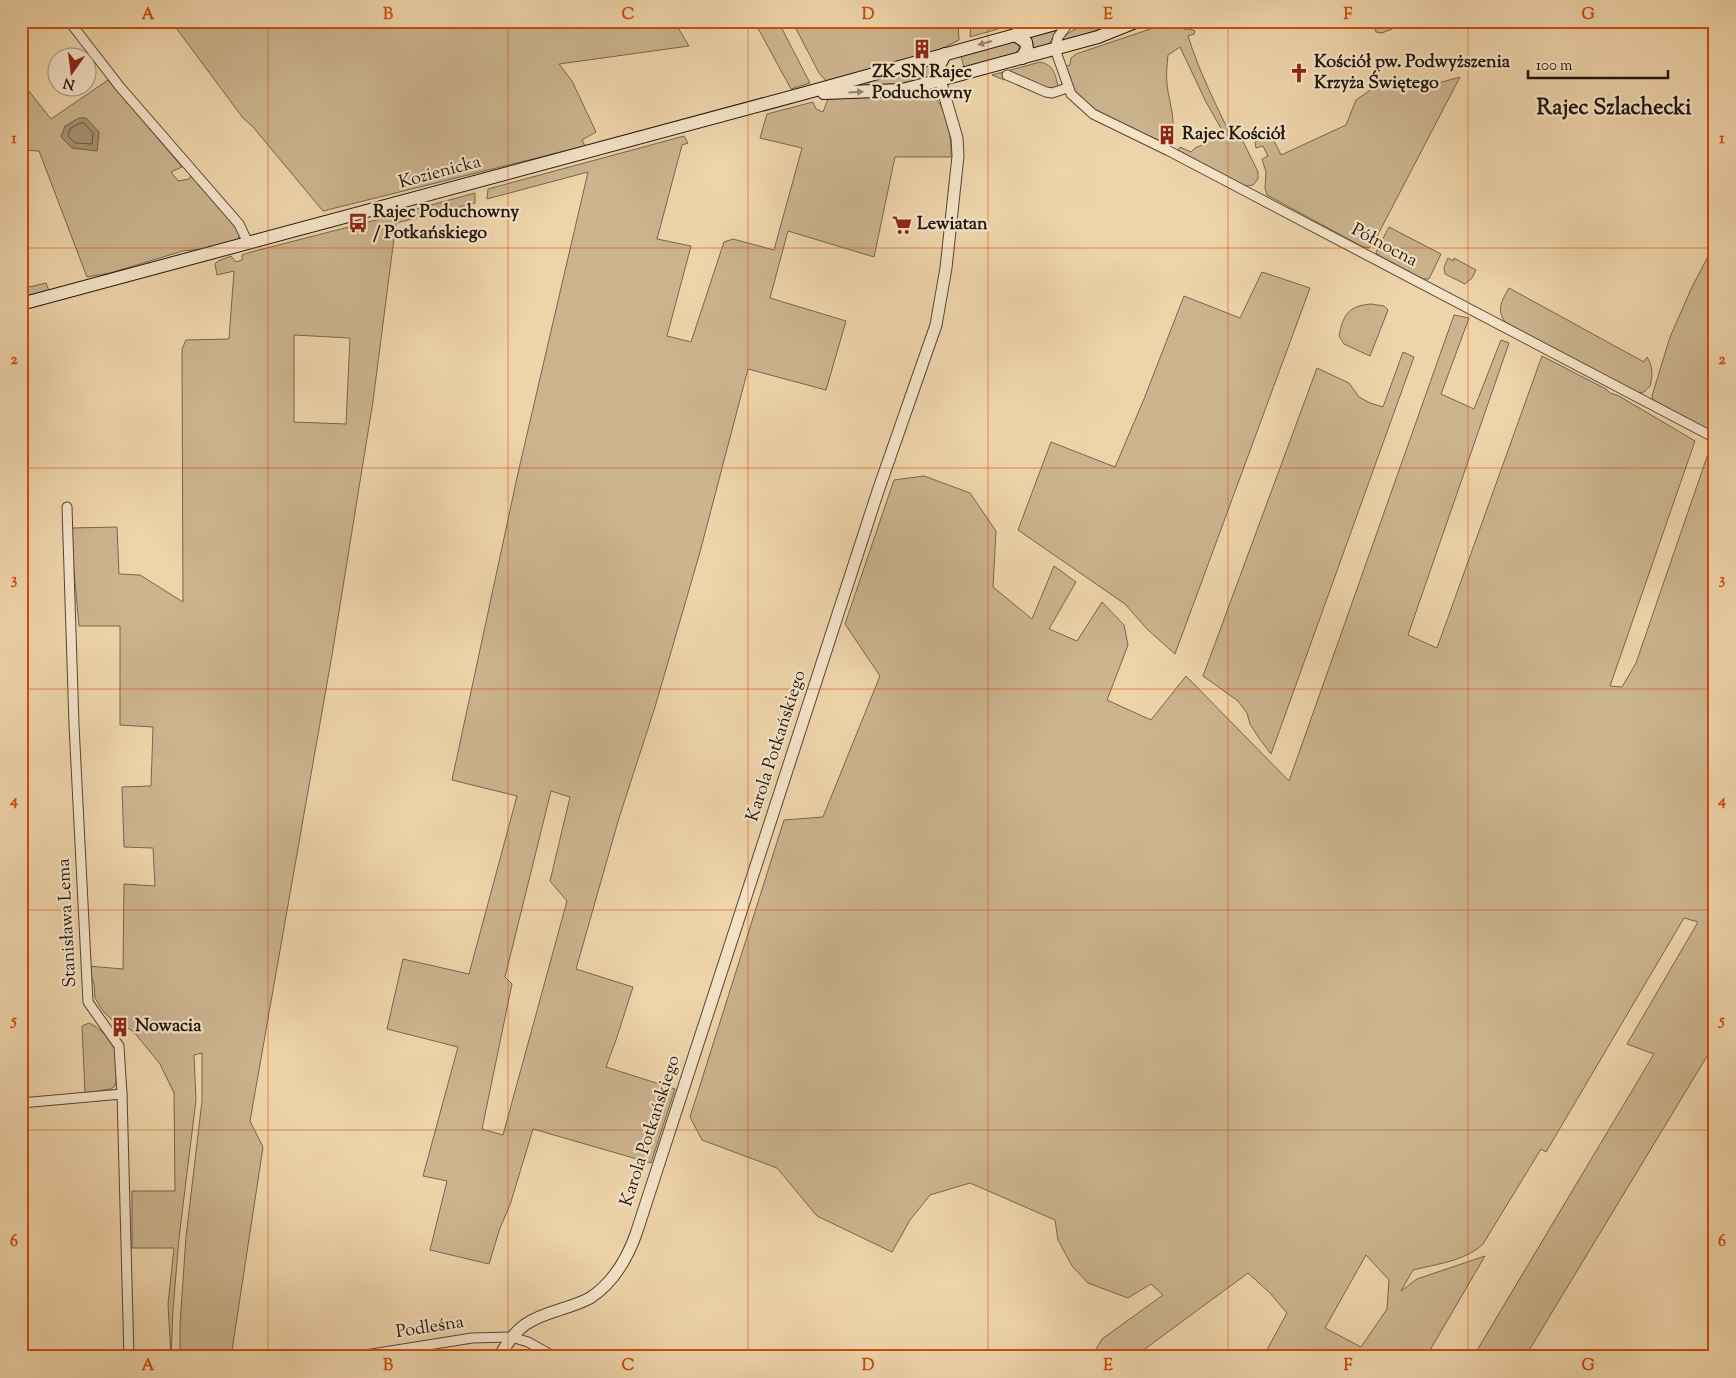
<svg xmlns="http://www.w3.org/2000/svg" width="1736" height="1378" font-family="'Sorts Mill Goudy',serif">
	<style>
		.green { fill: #ccb48f; stroke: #76664e; fill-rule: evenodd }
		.water { fill: #a89475; stroke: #71624c }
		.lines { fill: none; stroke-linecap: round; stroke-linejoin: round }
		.shore { stroke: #645642; stroke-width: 1 }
		.minor-casing { stroke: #534635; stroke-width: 11 }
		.tertiary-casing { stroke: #534635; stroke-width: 13 }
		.secondary-casing { stroke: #1f170e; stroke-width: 14 }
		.minor { stroke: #f5e3c8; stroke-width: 9 }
		.tertiary { stroke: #f5e3c8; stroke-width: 11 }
		.secondary { stroke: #f5e3c8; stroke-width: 12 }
		.oneway { fill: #958774 }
		.grid { fill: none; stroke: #ca4f0c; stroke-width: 1; stroke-opacity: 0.55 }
		.labels { text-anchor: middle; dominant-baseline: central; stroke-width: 4.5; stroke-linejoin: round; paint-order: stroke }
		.poi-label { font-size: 18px; font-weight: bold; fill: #1f170e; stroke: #f5e3c8; text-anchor: start }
		.street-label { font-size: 18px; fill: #1f170e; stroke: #f5e3c8 }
		.district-label { font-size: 22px; font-weight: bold; fill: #1f170e; stroke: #f5e3c8 }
		.neatline { fill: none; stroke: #ca4f0c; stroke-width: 2 }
		.grid-label { font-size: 16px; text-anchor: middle; font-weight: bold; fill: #ca4f0c }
	</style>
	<rect width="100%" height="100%" fill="#efd4aa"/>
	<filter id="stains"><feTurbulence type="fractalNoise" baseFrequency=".004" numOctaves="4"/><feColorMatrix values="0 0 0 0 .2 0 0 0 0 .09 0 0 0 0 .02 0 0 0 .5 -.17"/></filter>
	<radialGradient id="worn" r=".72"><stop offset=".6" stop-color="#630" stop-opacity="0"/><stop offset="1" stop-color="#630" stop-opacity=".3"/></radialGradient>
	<!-- green -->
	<g class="green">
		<polygon points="171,21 674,21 689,46 559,64 572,81 596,132 582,140 585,146 323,211 253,127 243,118"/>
		<polygon points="754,21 778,21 810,83 791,89"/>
		<polygon points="792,21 958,21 959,40 945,47 944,49 827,82 819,73"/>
		<polygon points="971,21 1026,21 970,37"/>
		<path d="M1100,21h24l-65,22c11,-15 24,-17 41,-22z"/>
		<path d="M1174,21h8l2,8h6l5,2 -1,3 -6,2c11,35 27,67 43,100l6,-2 3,1 18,37v7l-5,6 -7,1 -5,-2 -63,-34 2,-3 11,5 4,-4 11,-5 16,-13 -16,-28 -26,-55 -12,8c-1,10 -2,19 -1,29 1,14 13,49 1,59l-8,-2c-25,-12 -68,-27 -85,-49 -5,-8 -7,-17 -9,-26l4,-1 1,-7 5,-4 89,-30 1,2 8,-3z"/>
		<polygon points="1372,21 1392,21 1393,25 1392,29 1382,33 1376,32"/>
		<polygon points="1057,30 1049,44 1032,49 1033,43 1029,38"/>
		<polygon points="1012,41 1019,45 1019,49 1015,53 1015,55 964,68 961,55"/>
		<polygon points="932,62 933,76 898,86 866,85 866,81 896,72 901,75 923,69 926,64"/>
		<path d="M1040,62c14,3 15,12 18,24l-5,3h-6l-39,-18 -4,9 -12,-5z"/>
		<polygon points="1460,77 1373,244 1369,248 1363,247 1267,195 1265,188 1266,172 1262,159 1268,156 1263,146 1256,148 1255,143 1257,139 1270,133 1281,155 1346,125 1356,100 1382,82 1413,84 1422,82 1424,87"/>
		<polygon points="108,80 182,167 171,172 178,181 189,179 191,176 237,229 240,233 238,240 202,249 183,251 110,273 87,277 39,151 21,150 21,81 51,119"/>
		<path d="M927,92c19,7 25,47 24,65h-56l-21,100 -86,-26 -18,67 76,23 -20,69 -78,-21 -48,183 -45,155 -36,111 -43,151 57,18 -17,53 -10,27 69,22 -24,74 -118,-34 -23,76 -10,23 -11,36 -59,-14 17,-69 -24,-5 35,-129 -71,-18 16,-70 66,15 48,-178 -65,-16 66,-307 70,-301 -101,27 1,-10 196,-53 4,7 -6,2 -25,94 34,7 -24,90 24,6 33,-100 9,-3 41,11 28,-102 -42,-10 7,-24 46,-12 3,7 7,3 5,-13 75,-3zM551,791l19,6 -20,84 17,20 -64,234 -21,-6 30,-145 -7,-7z"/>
		<path d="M475,193v10l-79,20 -23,178 -41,254 -82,466 13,26 -32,210h-51v-32l6,-88 16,-136v-48l-8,2 2,45 -17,138 -6,72 -2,47 -3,-53 6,-56h-42v-57h43l-1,-98 -14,-29 -26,-32 -11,-7 -8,-2 -12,-12 -8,-13 -1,-14 -6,-18 35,3 1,-85 31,2 -2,-38 -29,-1 -2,-60 29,-1 2,-59 -33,-2v-99h-41l-9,-98 47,-1 2,47 21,1 43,27 -1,-253 4,-9 43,-1 5,-68 -17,4 -2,-11 3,-3 13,-5 5,6 6,-2v-5l9,-3 125,-32zM294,335l56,3 -4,86 -52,-2z"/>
		<polygon points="1389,227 1441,254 1429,279 1423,279 1378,255 1376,252 1378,248"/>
		<polygon points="1715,243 1715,433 1653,400 1652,396 1670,337 1691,289"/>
		<polygon points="1448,258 1453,261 1454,258 1476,270 1472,278 1465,284 1445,274 1444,267"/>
		<polygon points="1262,272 1310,288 1175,654 1148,630 1125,604 1018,530 1051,442 1115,467 1144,399 1184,296 1240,318"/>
		<polygon points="46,283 49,291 21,299 21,289"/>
		<path d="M1509,288l135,74 3,-5c6,10 6,18 3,29l-6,6 -6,1 -133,-71c-9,-12 -3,-22 4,-34z"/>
		<path d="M1371,304l13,2 4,4 -18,46 -26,-12 -5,-8c4,-21 9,-30 32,-32z"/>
		<path d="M1454,315l15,3 -28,76 33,15 27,-69 8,3 -101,292 29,13 105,-292 64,33 4,4 9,3 76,45 -85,245 12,1 14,-24 74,-215 5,3v592l-190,314h-52l181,-303 -27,-10 71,-122 -14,-4 -138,234 -5,-3 -58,95c-18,17 -46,20 -70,26l-12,21 16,-12 68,-23 -59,101h-163l24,-44 -17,-20 -22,-20 -114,84h-43l11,-18 61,-44 -12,-11 -23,14 -40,-15 -16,-17 -14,-26 -3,-20 -85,-37 -40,12 -20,25 -18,32 -75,-36 -40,-48 -75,-28 -12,-23 94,-297 39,-3 57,-141 -35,-52 49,-144 30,-4 46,17 26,38 -3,56 39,32 22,-53 22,16 -27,47 28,12 25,-39 22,23 4,20 -21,55 44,20 35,-44 103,105zM1366,1255l23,25 -2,29 -26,38 -36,-19z"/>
		<polygon points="1403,352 1414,357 1271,754 1259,738 1250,724 1247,713 1238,701 1203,676 1317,368 1349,383 1359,397 1370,403 1383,407"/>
		<path d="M89,1023c10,4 21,16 26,26 3,7 2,29 0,37l-4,3 -26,4 -3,-67z"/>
	</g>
	<!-- water -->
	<polygon class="water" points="79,118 86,118 99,132 97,151 72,148 61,137 65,126"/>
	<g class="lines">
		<!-- shore -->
		<polygon class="shore" points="80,123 84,123 93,133 92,144 75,143 68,136 70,129"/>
		<defs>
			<g id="minor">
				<polyline points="69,21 120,87 239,224 248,243"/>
				<polyline points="1070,21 1058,37 1055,49 1071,94 1093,114 1169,151 1715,438"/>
				<polyline points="1007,75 1046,92 1052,93 1067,88"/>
				<polyline points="67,507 74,725 88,1002 119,1046 122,1094 129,1357"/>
				<polyline points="21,1103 122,1094"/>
				<polyline points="21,1338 24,1357"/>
				<polyline points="353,1357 472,1338 512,1337 528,1342 555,1357"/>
			</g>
			<path id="tertiary" d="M499,1357c7,-12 15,-25 27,-33 19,-13 44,-15 64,-26 23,-15 37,-39 46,-64l242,-743 58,-166 10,-57 12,-112 -1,-18 -17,-58"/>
			<g id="secondary">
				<polyline points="1015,35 1026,42 1027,49 1022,58"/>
				<polyline points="940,80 939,66 945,54"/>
				<polyline points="824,93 902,90 914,87 1098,37 1138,21"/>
				<polyline points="21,304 809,92 1066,21"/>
			</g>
		</defs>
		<!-- minor casing -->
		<use href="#minor" class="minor-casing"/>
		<!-- tertiary casing -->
		<use href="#tertiary" class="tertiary-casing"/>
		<!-- secondary casing -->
		<use href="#secondary" class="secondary-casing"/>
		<!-- minor -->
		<use href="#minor" class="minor"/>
		<!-- tertiary -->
		<use href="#tertiary" class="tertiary"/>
		<!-- secondary -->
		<use href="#secondary" class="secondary"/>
	</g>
	<!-- one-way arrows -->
	<defs><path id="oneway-solid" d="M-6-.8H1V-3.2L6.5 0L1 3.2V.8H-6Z" transform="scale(1.25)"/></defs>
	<g class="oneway">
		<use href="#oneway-solid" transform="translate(985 43) rotate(165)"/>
		<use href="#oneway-solid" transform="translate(856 92) rotate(-3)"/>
	</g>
	<!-- grid -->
	<path class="grid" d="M268,21v1336M508,21v1336M748,21v1336M988,21v1336M1228,21v1336M1468,21v1336M21,248h1694M21,468h1694M21,689h1694M21,910h1694M21,1130h1694"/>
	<!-- icons -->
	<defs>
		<symbol id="building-bare" viewBox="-9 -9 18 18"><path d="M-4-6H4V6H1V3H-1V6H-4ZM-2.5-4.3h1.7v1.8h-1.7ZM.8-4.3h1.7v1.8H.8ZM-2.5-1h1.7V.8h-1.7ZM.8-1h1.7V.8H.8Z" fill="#8f2418" stroke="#f5e3c8" stroke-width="2.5" paint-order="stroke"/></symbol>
		<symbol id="church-bare" viewBox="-9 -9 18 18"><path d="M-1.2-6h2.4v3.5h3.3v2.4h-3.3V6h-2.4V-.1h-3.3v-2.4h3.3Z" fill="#8f2418" stroke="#f5e3c8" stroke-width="2.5" paint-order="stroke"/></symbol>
		<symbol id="bus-bare" viewBox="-9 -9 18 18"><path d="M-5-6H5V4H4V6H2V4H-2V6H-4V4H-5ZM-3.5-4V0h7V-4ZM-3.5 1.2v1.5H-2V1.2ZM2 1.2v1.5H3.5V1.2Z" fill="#8f2418" stroke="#f5e3c8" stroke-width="2.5" paint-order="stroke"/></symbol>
		<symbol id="supermarket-bare" viewBox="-9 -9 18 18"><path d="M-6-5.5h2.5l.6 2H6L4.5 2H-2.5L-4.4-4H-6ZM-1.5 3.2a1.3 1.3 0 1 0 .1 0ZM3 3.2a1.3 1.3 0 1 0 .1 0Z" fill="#8f2418" stroke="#f5e3c8" stroke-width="2.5" paint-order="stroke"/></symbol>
	</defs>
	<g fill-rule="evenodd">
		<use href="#building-bare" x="908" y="35" width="28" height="28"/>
		<use href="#church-bare" x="1285" y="59" width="28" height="28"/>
		<use href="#building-bare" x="1153" y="121" width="28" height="28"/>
		<use href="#bus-bare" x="344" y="209" width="28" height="28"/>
		<use href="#supermarket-bare" x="888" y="211" width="28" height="28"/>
		<use href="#building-bare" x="106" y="1013" width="28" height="28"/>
	</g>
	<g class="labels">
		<!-- poi labels -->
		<g class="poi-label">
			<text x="1314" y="63">Kościół pw. Podwyższenia<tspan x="1314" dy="21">Krzyża Świętego</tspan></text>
			<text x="922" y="73" text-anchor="middle">ZK-SN Rajec<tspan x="922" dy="21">Poduchowny</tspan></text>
			<text x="1182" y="135">Rajec Kościół</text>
			<text x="373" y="213">Rajec Poduchowny<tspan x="373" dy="21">/ Potkańskiego</tspan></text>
			<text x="917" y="225">Lewiatan</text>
			<text x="135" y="1027">Nowacia</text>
		</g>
		<!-- street labels -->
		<g class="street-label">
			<text transform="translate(440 173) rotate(-15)">Kozienicka</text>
			<text transform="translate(1384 246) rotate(28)">Północna</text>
			<text transform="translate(777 746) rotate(-72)">Karola Potkańskiego</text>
			<text transform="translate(68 923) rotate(-93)">Stanisława Lema</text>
			<text transform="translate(651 1131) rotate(-72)">Karola Potkańskiego</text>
			<text transform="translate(430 1328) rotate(-9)">Podleśna</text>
		</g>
		<!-- district labels -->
		<g class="district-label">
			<text x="1614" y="109">Rajec Szlachecki</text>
		</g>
	</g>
	<!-- margin -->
	<rect width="1736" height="1378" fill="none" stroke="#efd4aa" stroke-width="55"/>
	<!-- north arrow -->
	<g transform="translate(72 72) rotate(194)"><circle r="24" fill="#f5e3c8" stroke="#9f917e"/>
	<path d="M0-4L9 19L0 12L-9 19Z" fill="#8f2418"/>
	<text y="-8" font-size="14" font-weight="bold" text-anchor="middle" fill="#1f170e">N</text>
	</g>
	<!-- scale -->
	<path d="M1528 70v8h140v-8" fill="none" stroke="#1f170e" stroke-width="2.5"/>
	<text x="1536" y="70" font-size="15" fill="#1f170e" stroke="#f5e3c8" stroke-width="4" paint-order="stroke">100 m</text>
	<rect x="28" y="28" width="1680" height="1322" class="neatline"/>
	<g class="grid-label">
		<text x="148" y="19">A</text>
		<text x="388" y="19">B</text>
		<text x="628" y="19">C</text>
		<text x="868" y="19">D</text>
		<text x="1108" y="19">E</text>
		<text x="1348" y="19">F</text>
		<text x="1588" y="19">G</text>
		<text x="14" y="143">1</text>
		<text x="1722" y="143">1</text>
		<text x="14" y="364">2</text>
		<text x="1722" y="364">2</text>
		<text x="14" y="584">3</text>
		<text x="1722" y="584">3</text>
		<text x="14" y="805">4</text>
		<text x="1722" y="805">4</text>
		<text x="14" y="1025">5</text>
		<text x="1722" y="1025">5</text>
		<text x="14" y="1246">6</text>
		<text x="1722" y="1246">6</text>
		<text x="148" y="1370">A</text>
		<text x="388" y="1370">B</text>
		<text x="628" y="1370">C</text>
		<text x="868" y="1370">D</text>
		<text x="1108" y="1370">E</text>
		<text x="1348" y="1370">F</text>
		<text x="1588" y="1370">G</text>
	</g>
	<rect width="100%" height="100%" filter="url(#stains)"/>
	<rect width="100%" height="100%" fill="url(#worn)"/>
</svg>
